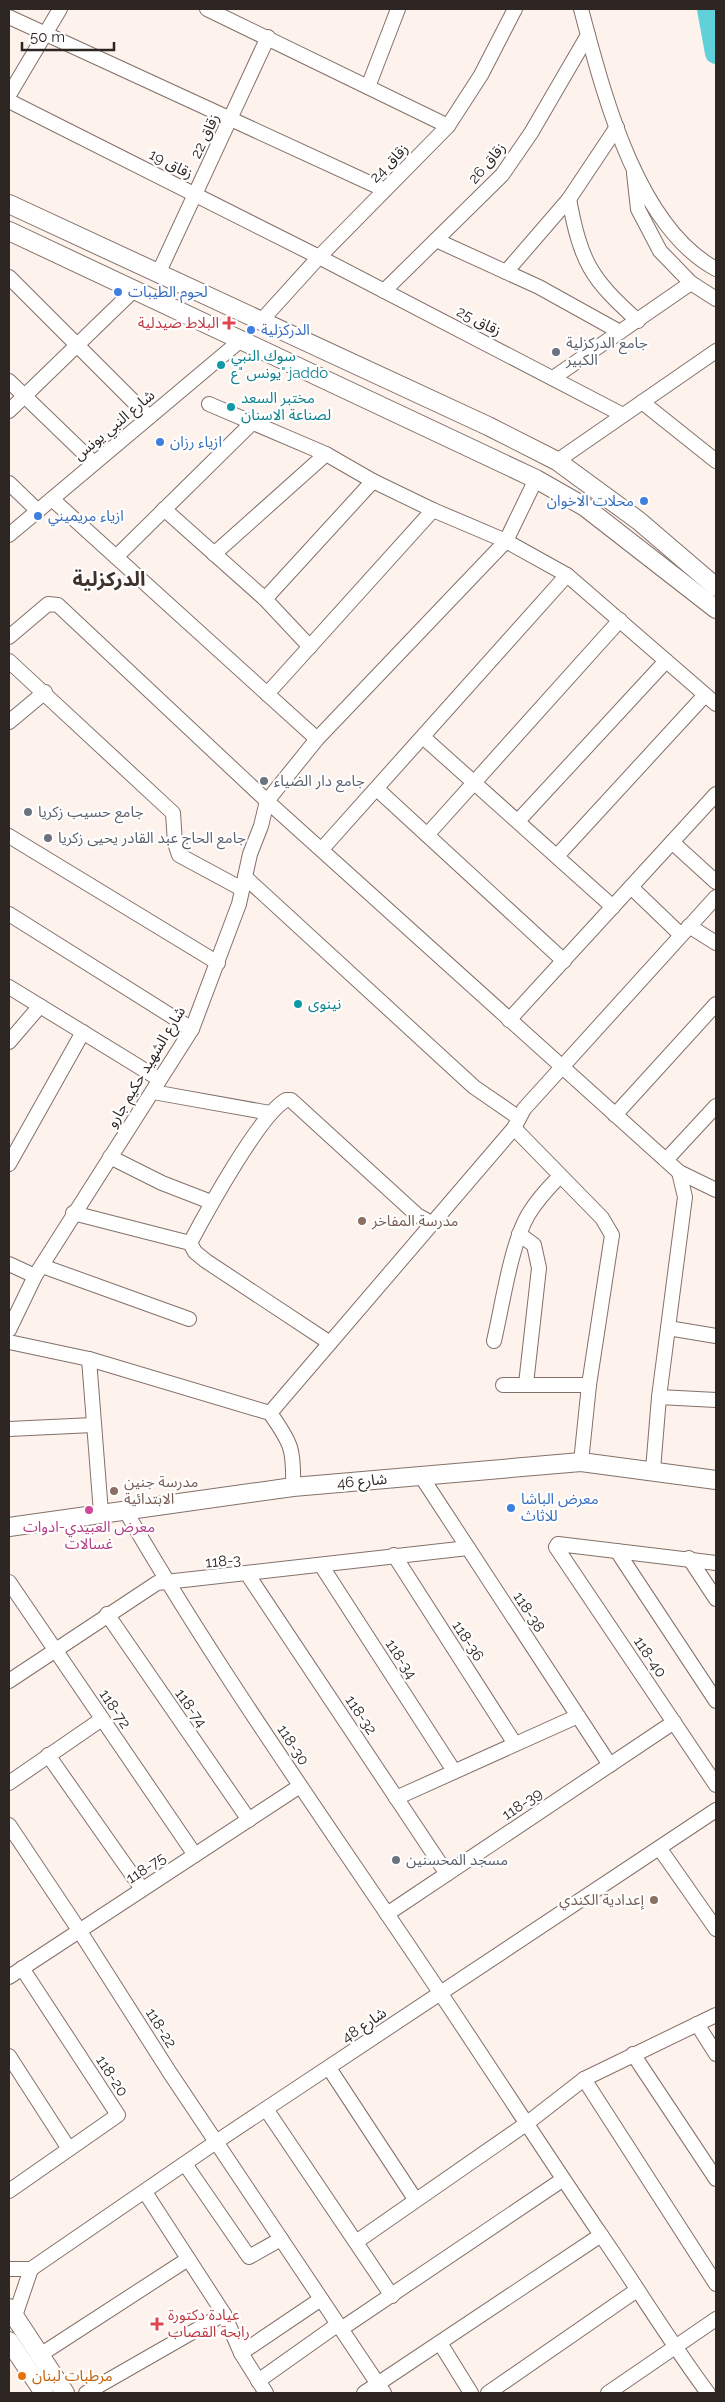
<svg xmlns="http://www.w3.org/2000/svg" width="725" height="2402" font-family="Raleway,'Noto Sans Arabic',sans-serif">
	<style>
		.lines { fill: none; stroke-linecap: round; stroke-linejoin: round }
		.river { stroke: #60d0db; stroke-width: 22 }
		.minor-casing { stroke: #837169; stroke-width: 16 }
		.major-casing { stroke: #837169; stroke-width: 20 }
		.minor { stroke: #fff; stroke-width: 14 }
		.major { stroke: #fff; stroke-width: 18 }
		.shop-dot { fill: #3f7fe0; stroke: #fff; stroke-width: 2 }
		.health-dot { fill: #e0444e; stroke: #fff; stroke-width: 2 }
		.worship-dot { fill: #6b7280; stroke: #fff; stroke-width: 2 }
		.culture-dot { fill: #0f9aa8; stroke: #fff; stroke-width: 2 }
		.education-dot { fill: #8d6e63; stroke: #fff; stroke-width: 2 }
		.hotel-dot { fill: #d1479c; stroke: #fff; stroke-width: 2 }
		.food-dot { fill: #e8710a; stroke: #fff; stroke-width: 2 }
		.labels { text-anchor: middle; dominant-baseline: central; stroke-width: 4.5; stroke-linejoin: round; paint-order: stroke }
		.street-label { font-size: 15px; fill: #2d2623; stroke: #fff }
		.shop-label { font-size: 15px; fill: #366cbe; stroke: #fff; text-anchor: start }
		.health-label { font-size: 15px; fill: #be3a42; stroke: #fff; text-anchor: end }
		.worship-label { font-size: 15px; fill: #5b616d; stroke: #fff; text-anchor: start }
		.culture-label { font-size: 15px; fill: #0d838f; stroke: #fff; text-anchor: start }
		.education-label { font-size: 15px; fill: #785e54; stroke: #fff; text-anchor: start }
		.hotel-label { font-size: 15px; fill: #b23c85; stroke: #fff }
		.food-label { font-size: 15px; fill: #c56008; stroke: #fff; text-anchor: start }
		.district-label { font-size: 20px; font-weight: bold; fill: #41312b; stroke: #fff }
	</style>
	<rect width="100%" height="100%" fill="#fef2ec"/>
	<g class="lines">
		<!-- river -->
		<polyline class="river" points="708,9 716,53"/>
		<defs>
			<g id="minor">
				<polyline points="207,9 448,126"/>
				<path d="M581,9c22,82 55,217 135,260"/>
				<polyline points="9,17 385,190"/>
				<polyline points="368,87 398,9"/>
				<polyline points="9,95 60,9"/>
				<polyline points="9,101 319,257 623,415"/>
				<polyline points="634,173 638,209 660,251 691,283 716,299"/>
				<path d="M569,199c12,63 21,79 69,122"/>
				<polyline points="436,240 539,287 620,332"/>
				<polyline points="506,272 569,199 617,127"/>
				<polyline points="158,274 268,37"/>
				<polyline points="9,277 149,417"/>
				<polyline points="384,291 502,175 531,133 588,35"/>
				<polyline points="261,321 319,257 448,126 481,75 515,9"/>
				<polyline points="553,378 691,283"/>
				<polyline points="9,381 94,463"/>
				<polyline points="642,402 716,461"/>
				<polyline points="209,404 326,454 373,481 433,510 506,541 567,575 716,704"/>
				<polyline points="9,411 134,290"/>
				<polyline points="557,461 716,351"/>
				<polyline points="9,483 38,511"/>
				<polyline points="52,499 317,739"/>
				<polyline points="164,509 265,599 310,647"/>
				<polyline points="9,535 241,340"/>
				<polyline points="214,554 326,454"/>
				<polyline points="116,557 252,423"/>
				<polyline points="265,599 373,481"/>
				<polyline points="9,637 48,604 58,605 267,801 679,1172 716,1190"/>
				<polyline points="9,661 173,813 175,843 179,855 242,889"/>
				<polyline points="267,694 433,510"/>
				<polyline points="9,722 45,692"/>
				<polyline points="423,737 613,907"/>
				<polyline points="377,789 564,961"/>
				<polyline points="518,821 666,661"/>
				<polyline points="427,835 620,620"/>
				<polyline points="9,836 218,963"/>
				<polyline points="672,842 716,882"/>
				<polyline points="322,849 567,575"/>
				<polyline points="557,856 705,695"/>
				<polyline points="245,877 474,1087 519,1118"/>
				<polyline points="631,887 681,935"/>
				<polyline points="9,914 192,1029"/>
				<polyline points="689,926 716,943"/>
				<polyline points="9,987 159,1079"/>
				<polyline points="509,1020 716,794"/>
				<polyline points="9,1042 40,1006"/>
				<polyline points="153,1092 270,1113"/>
				<polyline points="615,1115 716,1004"/>
				<polyline points="514,1128 602,1218 612,1235 589,1385 581,1462"/>
				<polyline points="110,1157 162,1183 211,1202"/>
				<polyline points="666,1160 716,1106"/>
				<polyline points="9,1164 83,1032"/>
				<polyline points="73,1213 190,1243 195,1252 206,1261 330,1343"/>
				<polyline points="519,1234 534,1245 539,1268 526,1384"/>
				<path d="M190,1243c16,-30 70,-129 96,-143h5l126,115 16,9"/>
				<polyline points="9,1264 35,1276"/>
				<polyline points="42,1266 189,1319"/>
				<polyline points="668,1328 716,1336"/>
				<polyline points="9,1330 35,1276 192,1029 239,904 250,854 261,826 267,801 317,739 506,541 536,479"/>
				<path d="M494,1341c8,-34 17,-97 34,-126 9,-15 20,-27 32,-39"/>
				<path d="M9,1342l80,17 181,54c22,31 24,37 23,74"/>
				<polyline points="89,1359 101,1513"/>
				<polyline points="503,1385 589,1385"/>
				<polyline points="659,1397 716,1400"/>
				<polyline points="270,1413 514,1128 524,1109 716,897"/>
				<polyline points="9,1429 93,1425"/>
				<polyline points="653,1470 659,1397 685,1197 679,1172"/>
				<polyline points="421,1476 610,1765"/>
				<path d="M125,1510c96,166 208,322 314,481 54,81 107,163 162,244 36,52 69,107 107,158"/>
				<polyline points="617,1551 716,1701"/>
				<polyline points="394,1555 515,1744"/>
				<polyline points="689,1558 716,1599"/>
				<polyline points="716,1563 558,1544 556,1547 716,1785"/>
				<polyline points="321,1565 454,1771"/>
				<polyline points="248,1575 447,1874"/>
				<polyline points="9,1582 195,1855"/>
				<polyline points="107,1614 249,1820"/>
				<polyline points="9,1681 157,1583 468,1548"/>
				<polyline points="48,1755 142,1889"/>
				<polyline points="9,1783 102,1719"/>
				<polyline points="396,1798 578,1716"/>
				<polyline points="9,1825 79,1930 170,2073 384,2393"/>
				<polyline points="660,1849 716,1929"/>
				<polyline points="387,1914 674,1722"/>
				<polyline points="9,1977 300,1786"/>
				<polyline points="697,2024 716,2054"/>
				<polyline points="633,2054 716,2179"/>
				<polyline points="9,2056 69,2149"/>
				<polyline points="329,2068 415,2199"/>
				<polyline points="584,2079 716,2284"/>
				<polyline points="266,2109 392,2296"/>
				<polyline points="185,2164 249,2257 281,2239"/>
				<polyline points="9,2191 118,2115 22,1968"/>
				<polyline points="145,2192 224,2314 241,2353 266,2393"/>
				<polyline points="356,2242 526,2124 584,2079 716,2015"/>
				<polyline points="9,2269 31,2269"/>
				<polyline points="31,2269 216,2142 716,1810"/>
				<polyline points="15,2316 31,2269"/>
				<polyline points="341,2329 562,2180"/>
				<polyline points="440,2343 471,2393"/>
				<polyline points="241,2353 321,2299"/>
				<polyline points="40,2355 188,2259"/>
				<polyline points="258,2381 337,2325"/>
				<polyline points="86,2393 224,2314"/>
				<polyline points="364,2393 601,2235"/>
				<polyline points="488,2393 637,2290"/>
				<polyline points="608,2393 716,2319"/>
			</g>
			<g id="major">
				<polyline points="9,204 488,426 557,461 639,521 716,587"/>
				<polyline points="9,231 536,479 585,507 716,609"/>
				<polyline points="9,1527 293,1487 581,1462 716,1480"/>
				<polyline points="9,2308 65,2393"/>
				<polyline points="9,2341 44,2393"/>
			</g>
		</defs>
		<!-- minor casing -->
		<use href="#minor" class="minor-casing"/>
		<!-- major casing -->
		<use href="#major" class="major-casing"/>
		<!-- minor -->
		<use href="#minor" class="minor"/>
		<!-- major -->
		<use href="#major" class="major"/>
	</g>
	<!-- markers -->
	<g class="shop-dot">
		<circle cx="118" cy="292" r="5"/>
		<circle cx="251" cy="330" r="5"/>
		<circle cx="160" cy="442" r="5"/>
		<circle cx="644" cy="501" r="5"/>
		<circle cx="38" cy="516" r="5"/>
		<circle cx="511" cy="1508" r="5"/>
	</g>
	<g class="health-dot">
		<path d="M226.5 315.5h5v5h5v5h-5v5h-5v-5h-5v-5h5z"/>
		<path d="M154.5 2316.5h5v5h5v5h-5v5h-5v-5h-5v-5h5z"/>
	</g>
	<g class="worship-dot">
		<circle cx="556" cy="352" r="5"/>
		<circle cx="264" cy="781" r="5"/>
		<circle cx="28" cy="812" r="5"/>
		<circle cx="48" cy="838" r="5"/>
		<circle cx="396" cy="1860" r="5"/>
	</g>
	<g class="culture-dot">
		<circle cx="221" cy="365" r="5"/>
		<circle cx="231" cy="407" r="5"/>
		<circle cx="298" cy="1004" r="5"/>
	</g>
	<g class="education-dot">
		<circle cx="362" cy="1221" r="5"/>
		<circle cx="114" cy="1491" r="5"/>
		<circle cx="654" cy="1900" r="5"/>
	</g>
	<circle class="hotel-dot" cx="89" cy="1510" r="5"/>
	<circle class="food-dot" cx="22" cy="2376" r="5"/>
	<g class="labels">
		<!-- street labels -->
		<g class="street-label">
			<text transform="translate(205 136) rotate(-65)">زقاق 22</text>
			<text transform="translate(389 163) rotate(-46)">زقاق 24</text>
			<text transform="translate(487 163) rotate(-50)">زقاق 26</text>
			<text transform="translate(171 164) rotate(27)">زقاق 19</text>
			<text transform="translate(479 321) rotate(27)">زقاق 25</text>
			<text transform="translate(114 425) rotate(-40)">شارع النبي يونس</text>
			<text transform="translate(146 1067) rotate(-59)">شارع الشهيد حكيم جارو</text>
			<text transform="translate(362 1481) rotate(-5)">شارع 46</text>
			<text transform="translate(223 1561) rotate(-5)">118-3</text>
			<text transform="translate(529 1612) rotate(57)">118-38</text>
			<text transform="translate(468 1641) rotate(57)">118-36</text>
			<text transform="translate(650 1657) rotate(56)">118-40</text>
			<text transform="translate(401 1659) rotate(57)">118-34</text>
			<text transform="translate(191 1708) rotate(55)">118-74</text>
			<text transform="translate(115 1709) rotate(56)">118-72</text>
			<text transform="translate(361 1715) rotate(56)">118-32</text>
			<text transform="translate(293 1745) rotate(57)">118-30</text>
			<text transform="translate(522 1804) rotate(-34)">118-39</text>
			<text transform="translate(146 1868) rotate(-33)">118-75</text>
			<text transform="translate(364 2025) rotate(-34)">شارع 48</text>
			<text transform="translate(161 2028) rotate(58)">118-22</text>
			<text transform="translate(112 2076) rotate(57)">118-20</text>
		</g>
		<!-- shop labels -->
		<g class="shop-label">
			<text x="128" y="292">لحوم الطيبات</text>
			<text x="261" y="330">الدركزلية</text>
			<text x="170" y="442">ازياء رزان</text>
			<text x="634" y="501" text-anchor="end">محلات الاخوان</text>
			<text x="48" y="516">ازياء مريميني</text>
			<text x="521" y="1499">معرض الباشا<tspan x="521" dy="17">للاثاث</tspan></text>
		</g>
		<!-- health labels -->
		<g class="health-label">
			<text x="219" y="323">البلاط صيدلية</text>
			<text x="168" y="2315" text-anchor="start">عيادة دكتورة<tspan x="168" dy="17">رابحة القصاب</tspan></text>
		</g>
		<!-- worship labels -->
		<g class="worship-label">
			<text x="566" y="343">جامع الدركزلية<tspan x="566" dy="17">الكبير</tspan></text>
			<text x="274" y="781">جامع دار الضياء</text>
			<text x="38" y="812">جامع حسيب زكريا</text>
			<text x="58" y="838">جامع الحاج عبد القادر يحيى زكريا</text>
			<text x="406" y="1860">مسجد المحسنين</text>
		</g>
		<!-- culture labels -->
		<g class="culture-label">
			<text x="231" y="356">سوك النبي<tspan x="231" dy="17">يونس "ع" jaddo</tspan></text>
			<text x="241" y="398">مختبر السعد<tspan x="241" dy="17">لصناعة الاسنان</tspan></text>
			<text x="308" y="1004">نينوى</text>
		</g>
		<!-- education labels -->
		<g class="education-label">
			<text x="372" y="1221">مدرسة المفاخر</text>
			<text x="124" y="1482">مدرسة جنين<tspan x="124" dy="17">الابتدائية</tspan></text>
			<text x="644" y="1900" text-anchor="end">إعدادية الكندي</text>
		</g>
		<!-- hotel labels -->
		<g class="hotel-label">
			<text x="89" y="1527">معرض العبيدي-ادوات<tspan x="89" dy="17">غسالات</tspan></text>
		</g>
		<!-- food labels -->
		<g class="food-label">
			<text x="32" y="2376">مرطبات لبنان</text>
		</g>
		<!-- district labels -->
		<g class="district-label">
			<text x="109" y="579">الدركزلية</text>
		</g>
	</g>
	<!-- border -->
	<rect width="725" height="2402" fill="none" stroke="#2d2623" stroke-width="20"/>
	<!-- scale -->
	<path d="M22 42v8h92v-8" fill="none" stroke="#2d2623" stroke-width="2.5"/>
	<text x="30" y="42" font-size="15" fill="#2d2623" stroke="#ffffff" stroke-width="4" paint-order="stroke">50 m</text>
</svg>
